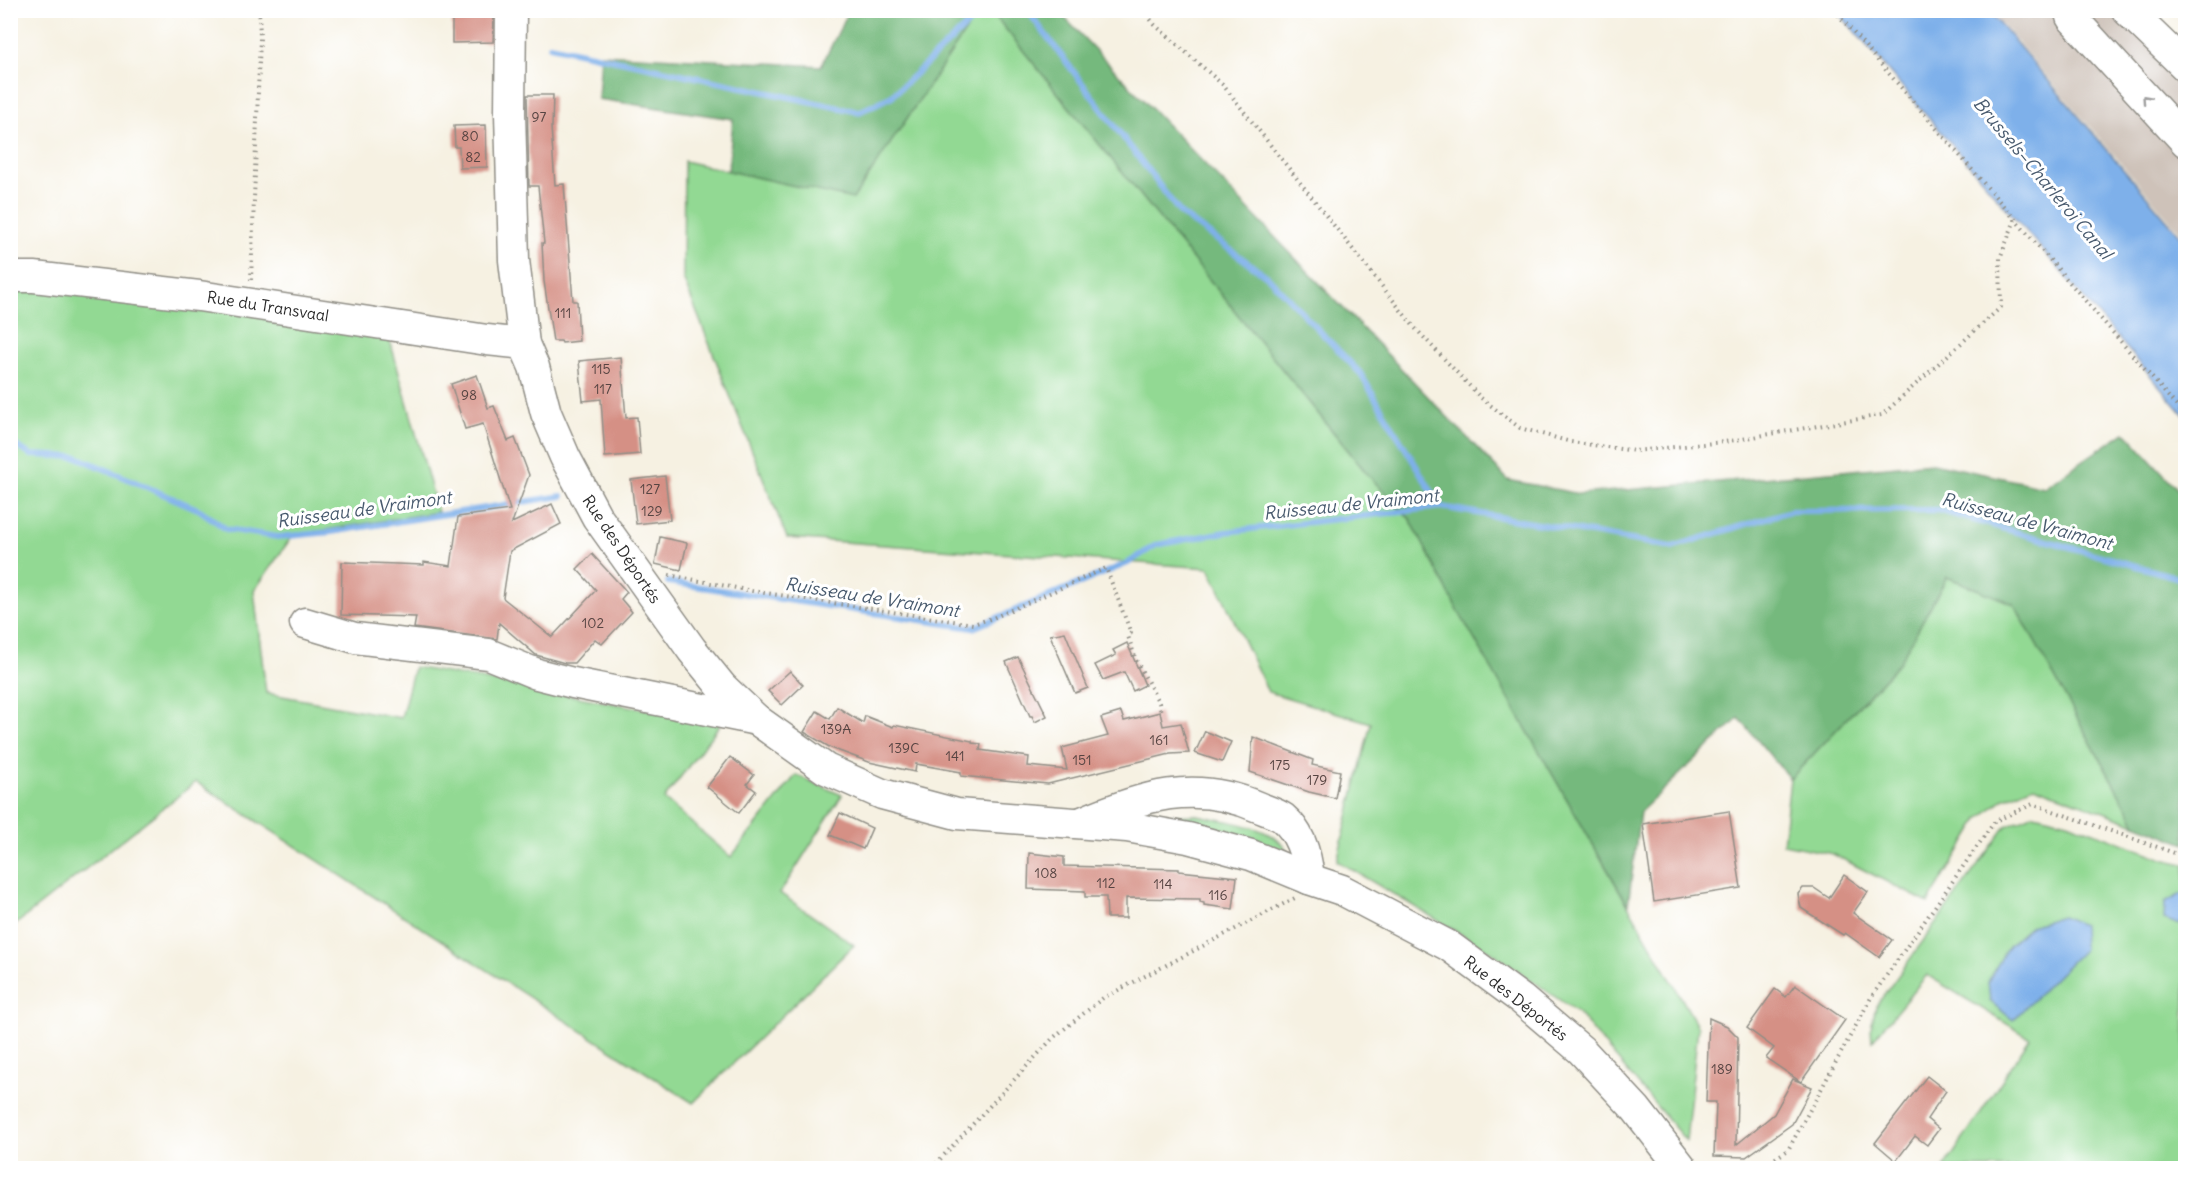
<svg xmlns="http://www.w3.org/2000/svg" width="2196" height="1179" font-family="Delius,sans-serif">
	<style>
		.industrial { fill: #cec2b9 }
		.green { fill: #92d993; stroke: #5e825f; stroke-width: 1.5 }
		.forest { fill: #75b97d; stroke: #507254; stroke-width: 1.5 }
		.water { fill: #7eb0ea; stroke: #546e8a; stroke-width: 1.5 }
		.lines { fill: none; stroke-linecap: round; stroke-linejoin: round }
		.stream { stroke: #7eb0ea; stroke-width: 6 }
		.building { fill: #d59085 }
		.minor-casing { stroke: #908e86; stroke-width: 33 }
		.path { stroke: #908e86; stroke-width: 4; stroke-dasharray: 1.5 4.5; stroke-linecap: butt }
		.minor { stroke: #fff; stroke-width: 30 }
		.oneway { stroke: #a0a0a0 }
		.labels { text-anchor: middle; dominant-baseline: central; stroke-width: 6; stroke-linejoin: round; paint-order: stroke }
		.number-label { font-size: 14px; fill: #564442 }
		.street-label { font-size: 16px; fill: #2b2b2b; stroke: #fff }
		.water-label { font-size: 18px; font-style: italic; fill: #485a6e; stroke: #fff }
	</style>
	<rect width="100%" height="100%" fill="#fff"/>
	<filter id="ink" filterUnits="userSpaceOnUse"><feTurbulence type="fractalNoise" baseFrequency=".0167" numOctaves="2"/><feDisplacementMap in="SourceGraphic" scale="12" xChannelSelector="R" yChannelSelector="G"/><feConvolveMatrix kernelMatrix="1 2 1 2 8 2 1 2 1" color-interpolation-filters="sRGB"/></filter>
	<filter id="wash" filterUnits="userSpaceOnUse"><feTurbulence type="fractalNoise" baseFrequency=".008" numOctaves="4" result="noise"/><feDisplacementMap in="SourceGraphic" scale="24" xChannelSelector="R" yChannelSelector="G"/><feGaussianBlur stdDeviation="1.35" result="paint"/><feColorMatrix in="noise" values="0 0 0 0 0 0 0 0 0 0 0 0 0 0 0 0 0 1.4 0 .05"/><feComposite in="paint" operator="in"/></filter>
	<g filter="url(#wash)">
		<rect width="100%" height="100%" fill="#f6f1e2"/>
		<!-- industrial -->
		<polygon class="industrial" points="1991,11 2133,11 2185,60 2185,238"/>
		<!-- green -->
		<g class="green">
			<polygon points="979,11 991,11 1369,476 1410,519 1454,603 1698,1027 1686,1141 1578,1013 1493,953 1337,861 1371,723 1268,692 1209,568 787,538 683,278 684,161 853,199"/>
			<polygon points="11,286 263,313 389,337 438,512 293,535 254,591 266,693 401,718 414,667 721,723 664,799 731,857 796,775 842,795 780,893 854,945 693,1103 196,782 11,928"/>
			<polygon points="1947,577 2014,604 2136,824 2034,786 2003,799 1979,819 1928,903 1833,854 1783,844 1790,779 1899,663"/>
			<polygon points="2034,814 2068,822 2166,860 2185,864 2185,1168 1944,1168 2030,1038 1927,975 1872,1041 1871,1028 1876,1006 2006,826"/>
			<path d="M1197,815c24,5 81,12 90,37h-5l-119,-34 5,-2z"/>
		</g>
		<!-- forest -->
		<g class="forest">
			<polygon points="849,11 979,11 853,199 728,171 733,119 598,99 601,54 821,66"/>
			<polygon points="991,11 1058,11 1508,480 1580,494 1933,463 2044,487 2125,432 2185,497 2185,844 2136,824 2014,604 1947,577 1899,663 1790,779 1739,718 1640,812 1628,905 1458,611 1410,519 1369,476"/>
		</g>
		<!-- water -->
		<g class="water">
			<polygon points="1837,11 1989,11 2185,241 2185,416"/>
			<polygon points="2185,892 2185,924 2177,924 2164,919 2165,903"/>
			<polygon points="2062,916 2083,925 2084,949 2013,1020 1990,1001 1988,982 2008,946 2031,926"/>
		</g>
		<g class="lines">
			<!-- stream -->
			<g class="stream">
				<polyline points="1027,10 1181,214 1268,277 1360,373 1441,507"/>
				<polyline points="550,46 859,112 892,96 983,10"/>
				<polyline points="10,442 31,455 77,457 200,510 226,529 278,537 331,532 562,496"/>
				<polyline points="668,582 973,628 1128,563 1156,545 1225,532 1441,507 1672,547 1790,511 1938,510 2186,580"/>
			</g>
		</g>
		<g id="blocks">
			<!-- building -->
			<g class="building">
				<polygon points="494,16 493,42 452,43 452,17"/>
				<polygon points="527,95 553,95 552,127 551,127 555,185 564,184 573,301 577,301 579,341 562,343 561,341 553,341 544,281 542,243 544,243 538,186 529,186"/>
				<polygon points="486,125 487,167 460,168 459,147 455,147 454,126"/>
				<polygon points="621,357 626,418 637,417 640,454 605,457 601,399 583,401 579,361"/>
				<polygon points="477,375 488,408 494,406 508,441 515,438 529,475 512,523 552,504 561,524 510,551 503,598 552,637 596,590 577,569 592,554 627,592 621,599 632,612 602,644 595,639 574,663 565,663 536,655 499,623 497,639 414,628 416,617 341,615 342,562 424,565 424,562 451,566 458,517 510,510 483,424 465,429 451,384"/>
				<polygon points="665,476 670,520 636,524 631,480"/>
				<polygon points="660,537 687,543 681,570 655,564"/>
				<polygon points="1065,632 1088,688 1075,693 1050,635"/>
				<polygon points="1127,643 1145,685 1133,691 1124,672 1103,680 1095,665 1116,655 1113,650"/>
				<polygon points="1018,657 1047,716 1035,722 1032,716 1030,716 1006,662"/>
				<polygon points="790,671 803,685 782,705 768,691"/>
				<polygon points="837,707 863,723 865,716 893,727 894,725 972,741 972,743 981,744 980,750 1029,757 1028,766 1067,770 1062,748 1108,736 1101,718 1121,712 1124,721 1160,712 1163,726 1181,723 1189,753 1170,754 1048,784 971,777 961,776 961,772 916,764 915,772 869,762 831,748 804,732 817,711 830,719"/>
				<polygon points="1205,731 1231,742 1222,762 1195,753"/>
				<polygon points="1253,737 1313,760 1312,765 1340,771 1335,798 1309,792 1250,772"/>
				<polygon points="730,757 754,775 747,784 756,791 739,813 707,787"/>
				<polygon points="1729,811 1741,888 1654,902 1643,824"/>
				<polygon points="840,813 872,828 863,849 830,835"/>
				<polygon points="1029,853 1064,857 1064,866 1179,869 1179,871 1237,877 1233,909 1204,905 1204,903 1200,902 1200,899 1126,898 1126,918 1107,918 1106,897 1085,897 1085,891 1028,889"/>
				<polygon points="1844,875 1868,892 1853,913 1892,940 1879,957 1845,933 1843,935 1801,908 1798,894 1803,888 1814,888 1829,898"/>
				<polygon points="1795,985 1845,1020 1801,1082 1766,1058 1774,1048 1747,1028 1775,989 1786,997"/>
				<polygon points="1709,1018 1727,1026 1738,1037 1736,1145 1774,1114 1793,1079 1812,1087 1792,1124 1746,1157 1714,1156 1716,1102 1706,1102"/>
				<polygon points="1927,1076 1946,1091 1927,1119 1939,1129 1927,1145 1915,1136 1896,1161 1875,1143"/>
			</g>
		</g>
	</g>
	<g filter="url(#ink)">
		<use href="#blocks" fill-opacity="0" stroke="#908e86" stroke-width="1.5"/>
		<g class="lines">
			<defs>
				<g id="minor">
					<polyline points="511,10 510,113 514,260 524,344 534,367 546,413 565,457 597,517 692,650 722,687 757,720 826,769 882,794 957,814 1127,827 1188,838 1251,855 1309,879 1342,890 1449,946 1521,999 1581,1050 1636,1109 1682,1168"/>
					<polyline points="2070,10 2071,17 2186,142"/>
					<polyline points="2127,10 2186,67"/>
					<polyline points="10,277 34,277 199,296 487,340 524,344"/>
					<polyline points="305,623 355,638 488,654 537,674 573,683 757,720"/>
					<path d="M1082,822c60,-26 113,-43 176,-15 7,3 18,6 25,11 18,15 24,39 26,61"/>
				</g>
			</defs>
			<!-- minor casing -->
			<use href="#minor" class="minor-casing"/>
			<!-- path -->
			<g class="path">
				<polyline points="1143,10 1155,25 1223,85 1415,328 1481,398 1520,428 1571,442 1635,451 1724,442 1882,415 2001,307 2000,258 2015,220"/>
				<polyline points="1834,10 2186,417"/>
				<polyline points="251,280 260,38 259,10"/>
				<polyline points="669,575 752,591 973,624 993,618 1106,568 1131,633 1128,636 1136,660 1159,703 1161,713"/>
				<polyline points="932,1168 1053,1038 1103,998 1295,898"/>
				<polyline points="1760,1168 1788,1150 1872,996 1995,821 2033,804 2186,857"/>
			</g>
			<!-- minor -->
			<use href="#minor" class="minor"/>
		</g>
		<!-- one-way arrows -->
		<defs><path id="oneway-chevron" d="M-2-3.5L2.5 0L-2 3.5" fill="none" stroke-width="1.6" stroke-linecap="round" stroke-linejoin="round" transform="scale(1.5)"/></defs>
		<use class="oneway" href="#oneway-chevron" transform="translate(2146 99) rotate(-132)"/>
	</g>
	<g class="labels">
		<!-- number labels -->
		<g class="number-label">
			<text x="539" y="117">97</text>
			<text x="470" y="136">80</text>
			<text x="473" y="157">82</text>
			<text x="563" y="313">111</text>
			<text x="601" y="369">115</text>
			<text x="603" y="389">117</text>
			<text x="469" y="395">98</text>
			<text x="650" y="489">127</text>
			<text x="652" y="511">129</text>
			<text x="593" y="623">102</text>
			<text x="836" y="729">139A</text>
			<text x="1159" y="740">161</text>
			<text x="904" y="748">139C</text>
			<text x="955" y="756">141</text>
			<text x="1082" y="760">151</text>
			<text x="1280" y="765">175</text>
			<text x="1317" y="780">179</text>
			<text x="1046" y="873">108</text>
			<text x="1106" y="883">112</text>
			<text x="1163" y="884">114</text>
			<text x="1218" y="895">116</text>
			<text x="1722" y="1069">189</text>
		</g>
		<!-- street labels -->
		<g class="street-label">
			<text transform="translate(268 306) rotate(9)">Rue du Transvaal</text>
			<text transform="translate(622 549) rotate(56)">Rue des Déportés</text>
			<text transform="translate(1516 998) rotate(38)">Rue des Déportés</text>
		</g>
		<!-- water labels -->
		<g class="water-label">
			<text transform="translate(2043 178) rotate(50)">Brussels–Charleroi Canal</text>
			<text transform="translate(1351 504) rotate(-6)">Ruisseau de Vraimont</text>
			<text transform="translate(364 509) rotate(-8)">Ruisseau de Vraimont</text>
			<text transform="translate(2027 521) rotate(15)">Ruisseau de Vraimont</text>
			<text transform="translate(872 597) rotate(9)">Ruisseau de Vraimont</text>
		</g>
	</g>
	<!-- margin -->
	<rect width="2196" height="1179" fill="none" stroke="#fff" stroke-width="36"/>
</svg>
